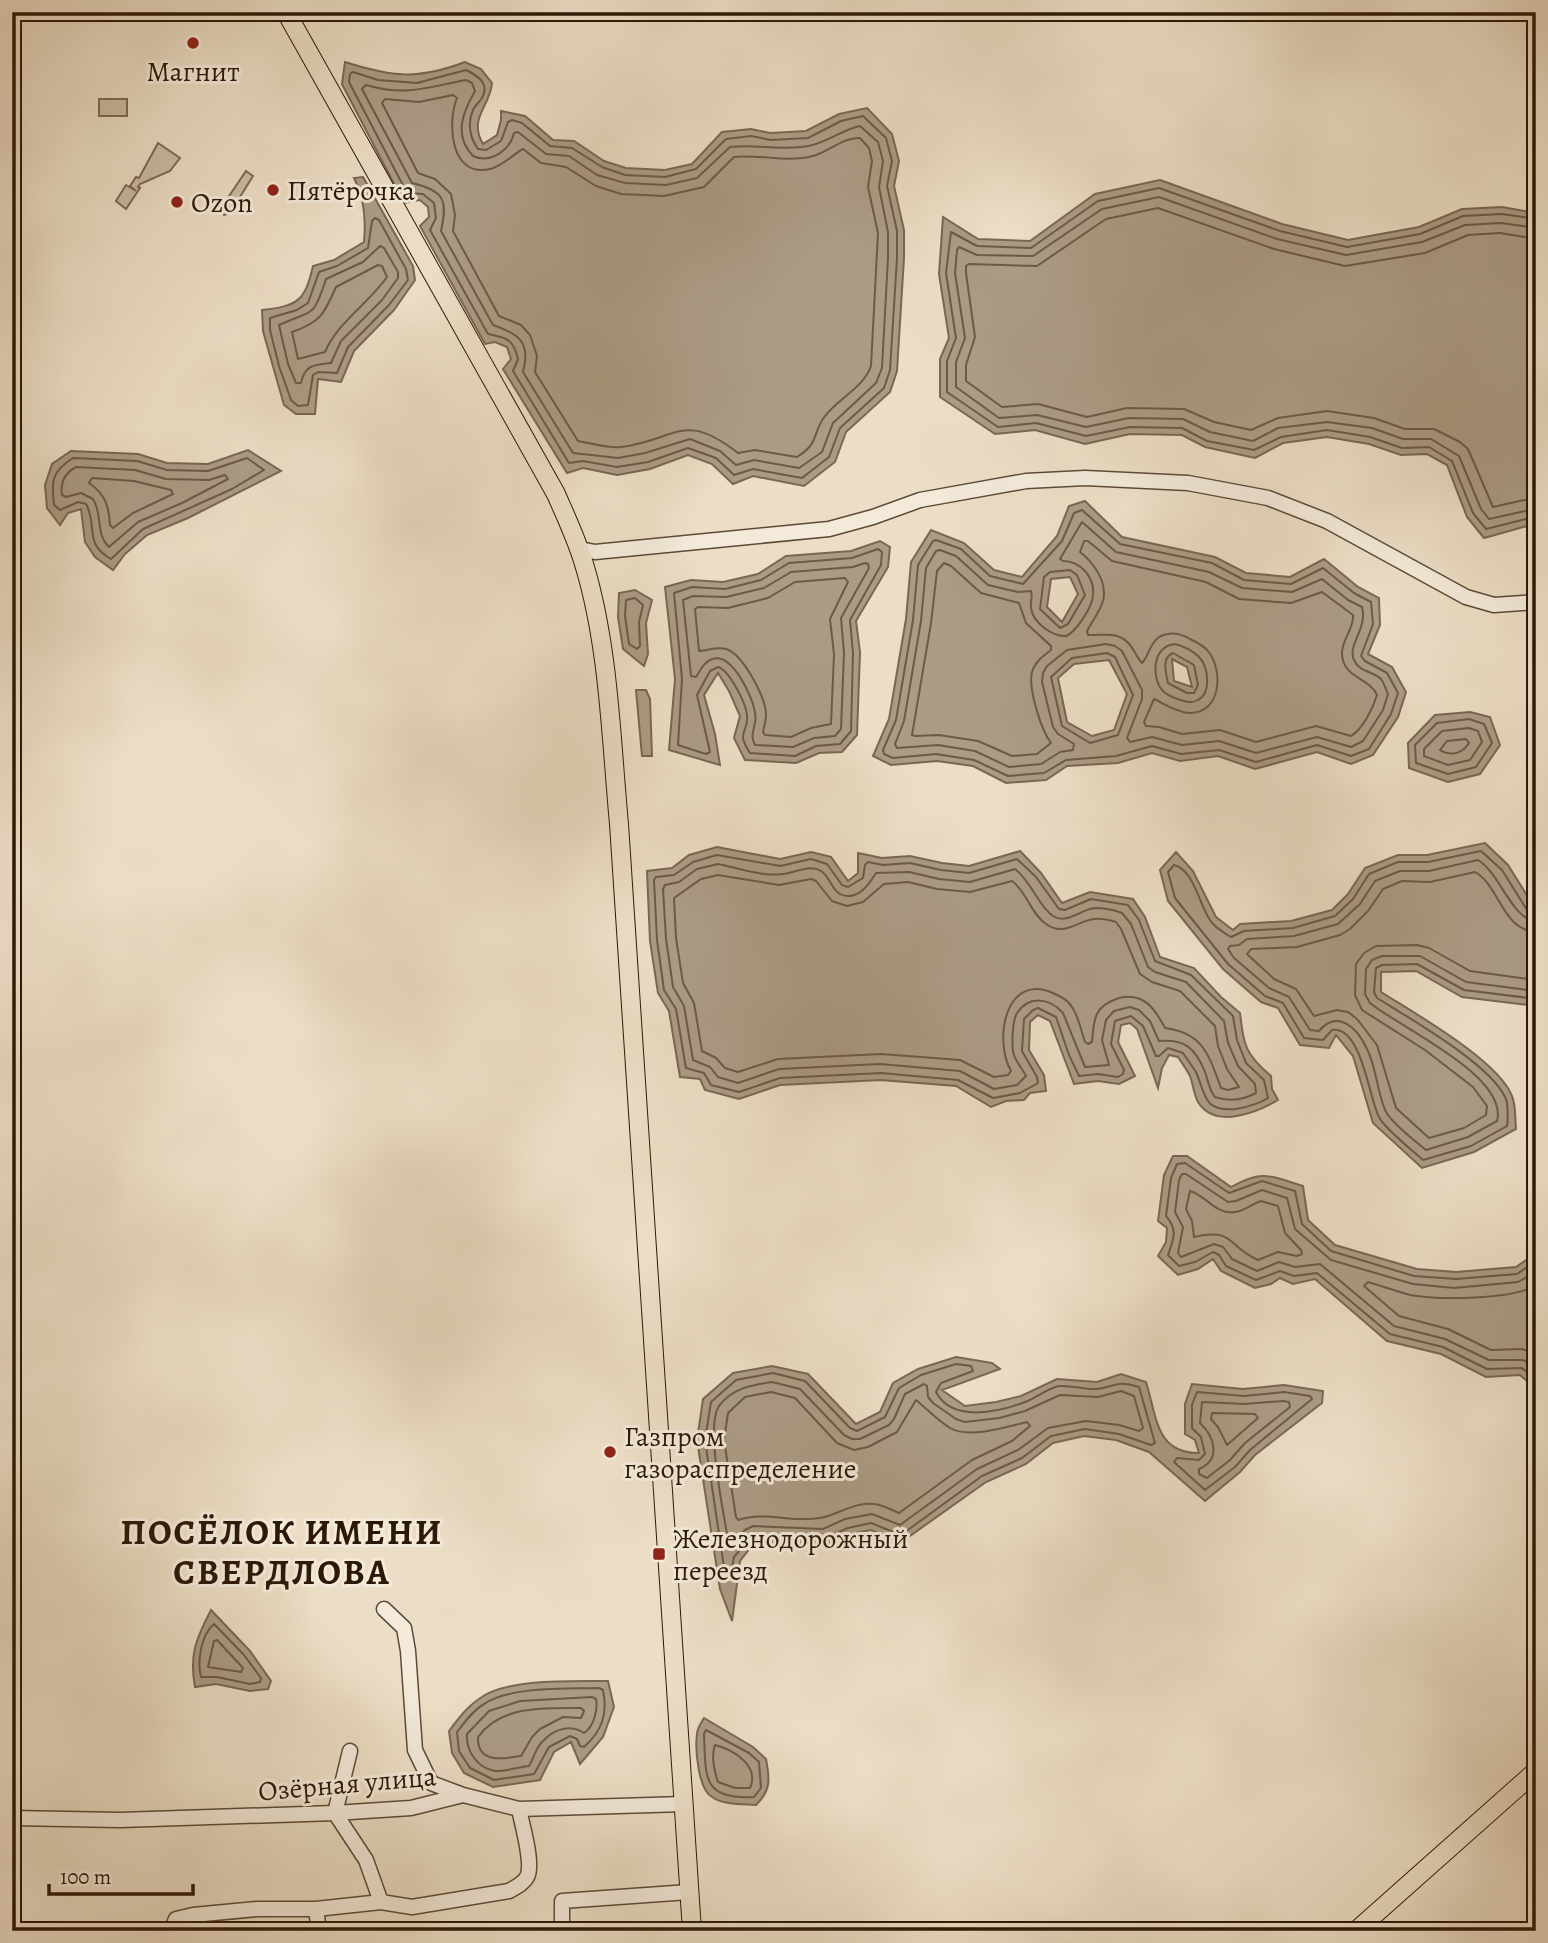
<svg xmlns="http://www.w3.org/2000/svg" width="1548" height="1943" font-family="Alegreya,serif">
  <style>
    .green { fill: #cbbca6; stroke: #7c6a56; stroke-width: 2 }
    .water { fill: #ab9b85; stroke: #786753; stroke-width: 2; fill-rule: evenodd }
    .lines { fill: none; stroke-linecap: round; stroke-linejoin: round }
    .shore { stroke: #6c5a46; stroke-width: 2 }
    .minor-casing { stroke: #5c4a37; stroke-width: 17 }
    .major-casing { stroke: #2c1807; stroke-width: 20 }
    .minor { stroke: #f3eada; stroke-width: 14 }
    .major { stroke: #ecdec6; stroke-width: 18 }
    .poi-dot { fill: #8f2418; stroke: #f3eada; stroke-width: 2.5 }
    .labels { text-anchor: middle; stroke-width: 6; stroke-linejoin: round; paint-order: stroke }
    .poi-label { font-size: 28px; fill: #2c1807; stroke: #f3eada; text-anchor: start }
    .street-label { font-size: 28px; fill: #2c1807; stroke: #f3eada }
    .district-label { font-size: 35px; font-weight: bold; letter-spacing: 2px; fill: #2c1807; stroke: #f3eada }
  </style>
  <rect width="100%" height="100%" fill="#ecdec6"/>
  <filter id="stains"><feTurbulence type="fractalNoise" baseFrequency=".00286" numOctaves="4"/><feColorMatrix values="0 0 0 0 .2 0 0 0 0 .09 0 0 0 0 .02 0 0 0 .5 -.17"/></filter>
  <radialGradient id="worn" r=".72"><stop offset=".6" stop-color="#630" stop-opacity="0"/><stop offset="1" stop-color="#630" stop-opacity=".3"/></radialGradient>
  <path class="green" d="M 99,99 L 127,99 L 127,116 L 99,116 Z
    M 158,143 L 180,158 L 170,171 L 140,184 L 138,187 L 140,188 L 126,209 L 116,201 L 126,185 L 136,191 L 130,186 L 136,177 L 139,178 Z
    M 246,171 L 253,176 L 230,213 L 224,215 L 221,208 Z"/>
  <path class="water" d="M 345,62 C 392,77 418,80 465,62 L 481,69 L 492,83 C 490,107 468,118 483,144 L 497,135 L 501,120 L 501,111 L 525,116 L 553,140 L 574,141 L 604,161 L 626,168 L 665,170 L 692,164 L 722,132 L 751,129 L 770,133 L 806,131 L 839,114 L 867,108 L 892,134 L 899,161 L 894,186 L 904,230 L 904,258 L 897,371 L 890,392 L 846,432 L 835,462 L 804,486 L 753,476 L 733,484 L 712,464 L 688,455 L 650,469 L 617,475 L 583,468 L 567,473 L 503,369 L 511,359 L 507,347 L 495,342 L 485,344 L 420,226 L 429,217 L 428,207 L 420,200 L 404,203 L 342,84 Z
    M 363,177 L 413,266 L 415,280 L 394,310 L 354,351 L 341,382 L 318,379 L 315,414 L 296,414 L 284,405 L 263,331 L 262,310 C 298,306 305,301 313,266 L 334,260 L 364,242 C 366,220 365,198 354,178 Z
    M 1160,180 L 1282,224 L 1348,240 L 1419,227 L 1462,209 L 1502,207 L 1536,213 L 1536,531 L 1527,526 L 1484,538 L 1467,517 L 1447,465 L 1427,454 L 1401,455 L 1369,444 L 1327,437 L 1283,443 L 1255,458 L 1205,447 L 1182,435 L 1130,434 L 1085,444 L 1035,430 L 995,434 L 940,397 L 940,359 L 949,338 L 939,274 L 943,217 L 978,239 L 1030,241 L 1095,194 Z
    M 248,450 L 281,471 L 188,518 L 147,535 L 125,554 L 113,570 L 95,557 L 85,542 L 81,509 L 68,513 L 60,525 L 47,508 L 45,485 L 52,464 L 71,451 L 138,454 L 167,463 L 208,464 Z
    M 1085,501 L 1122,537 L 1215,557 L 1246,573 L 1290,577 L 1324,559 L 1358,587 L 1379,598 L 1380,625 L 1368,654 L 1392,667 L 1406,692 L 1398,717 L 1373,755 L 1351,764 L 1317,752 L 1255,769 L 1218,756 L 1180,761 L 1152,753 L 1118,763 L 1067,766 L 1046,780 L 1006,783 L 973,766 L 937,761 L 891,765 L 873,756 L 889,719 L 906,619 L 911,562 L 931,530 L 964,543 L 994,570 L 1022,577 L 1057,536 L 1069,506 ZM 1070,577 L 1078,594 L 1062,622 L 1047,607 L 1051,579 ZM 1172,659 L 1187,667 L 1192,687 L 1174,681 ZM 1109,660 L 1127,694 L 1114,730 L 1092,736 L 1067,722 L 1058,678 L 1074,664 Z
    M 880,541 L 890,547 L 888,567 L 856,621 L 860,652 L 857,735 L 842,752 L 819,753 L 796,763 L 745,760 L 734,738 L 740,716 L 729,691 L 718,673 L 704,695 L 715,734 L 720,765 L 669,750 L 675,679 L 665,587 L 691,580 L 723,582 L 758,574 L 786,556 L 851,551 Z
    M 635,590 L 652,600 L 646,623 L 648,654 L 644,666 L 623,649 L 618,617 L 619,593 Z
    M 636,690 L 646,690 L 650,699 L 652,756 L 642,756 Z
    M 1470,712 L 1490,717 L 1500,745 L 1480,774 L 1448,782 L 1409,768 L 1408,743 L 1435,715 Z
    M 1485,843 L 1508,865 L 1536,910 L 1536,1011 L 1528,1005 L 1462,997 L 1416,971 L 1381,972 L 1381,992 C 1414,1013 1498,1060 1512,1096 C 1516,1105 1515,1119 1516,1129 L 1474,1152 L 1422,1168 L 1373,1123 L 1353,1056 L 1336,1035 L 1329,1048 L 1300,1045 L 1278,1008 L 1261,1002 L 1223,969 L 1168,901 L 1160,870 L 1176,852 L 1193,871 L 1216,917 L 1233,930 L 1240,924 L 1291,921 L 1332,910 L 1348,894 L 1365,868 L 1398,855 L 1427,855 Z
    M 717,847 L 780,859 L 811,852 L 831,857 L 848,881 L 858,873 L 858,853 L 882,858 L 910,856 L 942,863 L 969,866 L 1020,851 L 1041,873 L 1062,903 L 1090,892 L 1133,899 L 1145,917 L 1160,957 L 1194,968 L 1221,997 L 1240,1013 C 1244,1046 1245,1054 1271,1076 L 1272,1089 L 1278,1100 C 1258,1112 1215,1130 1198,1102 C 1194,1095 1193,1084 1190,1076 C 1187,1070 1182,1063 1178,1057 L 1169,1055 L 1162,1068 L 1158,1088 L 1137,1029 L 1130,1023 L 1121,1025 L 1118,1042 L 1135,1076 L 1119,1084 L 1098,1081 L 1074,1084 L 1050,1021 L 1038,1015 L 1030,1022 L 1029,1050 L 1044,1075 L 1046,1091 L 1030,1093 L 1024,1100 L 1006,1101 L 991,1107 L 956,1086 L 881,1080 L 780,1085 L 739,1099 L 705,1090 L 700,1079 L 680,1077 L 669,1011 L 658,993 L 650,941 L 647,871 L 672,868 L 689,855 Z
    M 1173,1156 L 1187,1156 L 1231,1187 C 1263,1169 1270,1176 1303,1186 L 1308,1220 L 1335,1245 L 1417,1269 L 1456,1272 L 1516,1267 L 1536,1253 L 1536,1389 L 1520,1375 L 1486,1377 L 1441,1354 L 1387,1341 L 1315,1279 L 1293,1284 L 1280,1278 L 1271,1284 L 1255,1288 L 1221,1271 L 1213,1259 L 1198,1269 L 1178,1275 L 1158,1256 L 1166,1242 L 1167,1228 L 1158,1221 L 1164,1175 Z
    M 956,1357 L 992,1363 L 1000,1369 L 942,1390 L 965,1406 L 996,1402 L 1021,1396 L 1057,1379 L 1097,1382 L 1121,1374 L 1146,1382 C 1157,1416 1155,1453 1199,1453 L 1195,1440 L 1185,1434 L 1185,1404 L 1192,1384 L 1243,1389 L 1284,1385 L 1323,1391 L 1322,1403 L 1255,1455 L 1240,1472 L 1205,1501 L 1149,1452 L 1116,1440 L 1084,1436 L 1053,1443 L 1026,1464 L 986,1482 L 900,1543 L 871,1530 L 849,1534 L 827,1545 L 755,1542 L 740,1561 L 732,1621 L 720,1589 L 697,1440 L 703,1399 L 733,1373 L 772,1366 L 808,1374 L 856,1424 L 880,1412 L 893,1383 L 918,1369 Z
    M 211,1610 L 250,1651 L 271,1681 L 268,1689 L 250,1691 L 216,1684 L 195,1687 C 189,1655 196,1639 211,1610 Z
    M 608,1681 L 614,1707 L 603,1737 L 580,1764 L 571,1742 L 554,1752 L 540,1780 L 493,1787 L 464,1773 L 452,1753 L 449,1731 C 458,1719 467,1707 479,1699 C 506,1678 574,1681 608,1681 Z
    M 704,1718 L 753,1747 L 766,1759 C 770,1780 771,1790 756,1805 C 742,1804 723,1805 712,1797 C 698,1789 695,1749 697,1734 C 697,1729 701,1723 704,1718 Z"/>
  <g class="lines">
    <path class="shore" d="M 466,70 C 476,75 489,82 483,96 C 481,101 475,105 473,110 C 467,123 470,138 478,149 L 486,150 L 501,141 L 508,122 L 512,120 L 522,123 L 550,146 L 572,148 L 602,167 L 625,175 L 665,177 L 696,169 L 726,139 L 751,136 L 771,140 L 808,138 L 841,121 L 863,116 L 886,138 L 892,161 L 887,186 L 897,231 L 897,258 L 890,370 L 884,388 L 840,428 L 829,457 L 802,478 L 753,469 L 734,475 L 716,458 L 688,448 L 648,462 L 617,467 L 583,461 L 569,463 L 513,371 L 518,359 C 513,338 506,338 488,334 L 430,230 L 436,218 L 434,203 L 423,194 L 407,193 L 349,82 L 350,74 L 353,72 L 378,80 L 417,83 Z
      M 466,80 L 472,83 L 475,91 C 463,112 453,135 473,156 C 491,164 510,150 514,133 L 518,132 L 546,154 L 569,156 L 597,175 L 625,183 L 666,185 L 697,178 L 730,147 C 756,144 782,151 808,146 C 825,144 841,130 860,126 L 878,142 L 883,161 L 879,187 L 888,232 L 888,258 L 882,368 L 876,383 L 833,423 L 822,452 L 799,468 L 754,460 L 736,465 L 720,451 L 690,439 L 645,453 L 618,458 L 573,453 L 523,372 C 531,342 519,334 493,325 L 441,231 C 448,199 444,191 412,183 L 362,89 L 366,85 C 407,97 427,87 466,80 Z
      M 453,95 L 457,98 C 447,123 450,178 490,169 C 503,166 512,155 523,149 L 541,163 L 566,167 L 596,186 L 621,194 L 664,196 L 704,187 L 734,157 C 760,154 787,163 813,156 C 829,152 843,137 860,138 L 869,148 L 872,161 L 868,187 L 878,233 L 871,366 C 864,387 839,398 825,416 C 812,433 820,443 797,457 L 755,450 L 738,453 C 683,410 677,440 621,447 C 608,449 591,443 578,441 L 535,372 L 537,356 L 530,335 L 521,325 L 499,316 L 453,231 L 455,215 L 451,194 L 435,179 L 418,173 L 382,103 L 385,99 L 419,102 Z
      M 375,218 L 379,220 L 406,269 L 408,280 L 389,305 L 348,347 L 337,373 L 318,372 L 313,375 L 308,405 L 298,406 L 291,400 L 279,366 L 270,330 L 270,318 L 297,310 L 308,303 L 319,272 L 337,266 L 368,248 L 372,221 Z
      M 1536,219 L 1502,214 L 1463,216 L 1420,234 L 1347,247 L 1280,231 L 1159,188 L 1098,201 L 1031,248 L 977,246 L 951,232 L 946,273 L 956,338 L 947,361 L 947,392 L 998,427 L 1036,423 L 1086,436 L 1130,427 L 1182,428 L 1207,441 L 1254,450 L 1281,437 L 1327,430 L 1370,437 L 1402,448 L 1429,447 L 1452,461 L 1473,513 L 1486,529 L 1526,519 L 1536,523
      M 1536,228 L 1501,223 L 1465,225 L 1422,242 L 1346,255 L 1277,239 L 1159,197 L 1102,209 L 1033,256 L 977,255 L 959,247 L 957,250 L 955,273 L 965,338 L 956,362 L 956,387 L 999,418 L 1037,415 L 1086,427 L 1129,418 L 1183,419 L 1210,432 L 1253,441 L 1278,428 L 1327,422 L 1372,428 L 1403,439 L 1431,439 L 1459,456 L 1481,509 L 1489,519 L 1525,511 L 1536,513
      M 1536,239 L 1500,233 L 1468,235 L 1425,253 L 1345,266 L 1274,249 L 1158,208 L 1106,219 L 1037,266 L 969,264 L 966,266 L 966,273 L 975,337 L 966,365 L 966,381 L 1002,407 L 1038,404 L 1087,417 L 1127,408 L 1184,409 L 1214,422 L 1251,430 L 1278,418 L 1327,411 L 1374,418 L 1405,429 L 1434,429 L 1460,442 L 1468,449 L 1493,507 L 1524,500 L 1536,501
      M 380,246 L 384,248 L 398,272 L 398,278 L 382,300 L 341,341 L 331,363 C 315,365 305,364 301,383 L 296,383 L 288,364 L 279,325 C 314,309 313,319 326,279 L 363,262 Z
      M 378,265 L 382,266 L 387,277 C 368,304 338,322 325,352 L 298,359 L 292,332 C 321,322 324,314 336,287 Z
      M 73,458 L 137,461 L 167,470 L 208,471 L 247,458 L 264,470 L 232,489 L 143,529 L 111,559 C 83,543 98,526 86,504 L 78,502 L 60,510 L 54,505 C 51,481 52,471 73,458 Z
      M 76,467 L 135,470 L 166,479 L 209,480 L 225,475 L 228,479 L 182,503 L 138,522 L 109,547 C 95,534 103,514 93,499 L 81,493 L 66,497 L 62,495 C 60,482 65,473 76,467 Z
      M 92,478 L 134,481 L 171,490 L 173,494 L 133,513 L 113,528 L 110,525 C 109,506 105,494 89,483 Z
      M 1082,510 L 1120,544 L 1212,563 L 1244,580 L 1291,584 L 1323,568 L 1354,593 L 1371,602 L 1373,624 L 1361,656 L 1365,661 L 1387,673 L 1398,693 L 1391,714 L 1369,749 L 1351,756 L 1317,745 L 1256,762 L 1219,750 L 1181,754 L 1152,746 L 1116,756 L 1066,760 L 1044,773 L 1008,776 L 974,760 L 936,754 L 893,758 L 884,754 L 883,750 L 896,720 L 913,620 L 918,565 L 933,541 L 936,540 L 961,549 L 990,576 L 1023,584 L 1062,541 L 1074,513 Z
      M 1082,522 L 1116,552 L 1209,572 L 1242,588 L 1292,592 L 1322,579 L 1348,600 L 1362,607 C 1368,628 1347,645 1354,660 C 1359,672 1373,671 1381,679 C 1384,683 1386,690 1388,694 L 1383,710 L 1363,741 L 1351,747 L 1317,737 L 1256,753 L 1219,741 L 1182,745 L 1152,737 L 1130,742 L 1127,738 L 1142,699 L 1142,690 L 1122,651 L 1115,646 L 1106,644 L 1067,650 L 1047,666 L 1043,673 L 1042,682 L 1053,727 L 1058,734 L 1074,744 L 1073,750 L 1060,752 L 1041,764 L 1009,767 L 975,751 L 938,745 L 897,748 L 895,744 L 904,721 L 921,621 L 926,568 L 936,551 L 940,550 L 956,556 L 988,585 L 1018,592 L 1031,591 C 1033,597 1030,602 1031,608 C 1033,623 1053,637 1066,636 C 1076,632 1093,606 1093,595 C 1095,577 1080,561 1063,561 L 1060,559 Z
      M 1084,541 L 1088,541 L 1112,561 L 1206,582 L 1239,599 L 1291,603 L 1322,592 L 1353,615 C 1354,629 1342,639 1342,653 C 1342,678 1369,677 1377,695 C 1373,708 1363,729 1351,736 L 1316,726 L 1256,742 L 1220,730 L 1182,734 L 1159,727 L 1146,726 L 1144,722 L 1154,699 C 1165,704 1176,712 1189,713 C 1221,714 1224,671 1208,651 C 1203,645 1196,642 1190,639 C 1180,633 1170,631 1159,637 C 1149,644 1149,656 1142,663 C 1137,658 1135,651 1130,645 C 1118,630 1103,636 1088,635 L 1087,631 C 1092,622 1100,611 1103,601 C 1108,582 1093,562 1080,552 Z
      M 878,549 L 882,552 L 881,565 L 850,620 L 853,653 L 851,731 L 840,744 L 816,746 L 795,756 L 750,753 C 735,730 749,734 747,715 C 746,703 729,670 718,667 L 710,671 L 697,695 L 710,752 L 706,754 L 678,745 L 682,679 L 674,593 L 692,587 L 725,589 L 761,580 L 789,563 L 852,558 Z
      M 865,563 L 868,564 L 869,568 L 841,618 L 844,653 L 841,729 L 835,736 L 814,738 L 793,747 L 755,745 C 748,733 758,726 755,713 C 753,697 731,649 710,660 C 703,663 700,671 696,677 L 691,676 L 683,600 L 693,596 L 726,597 L 764,588 L 791,572 L 853,567 Z
      M 944,563 L 951,566 L 981,593 L 1019,603 L 1026,623 L 1051,646 L 1051,650 C 1043,656 1035,662 1032,672 C 1028,688 1041,730 1051,743 L 1037,754 L 1012,756 L 978,741 L 939,735 L 915,736 L 912,735 L 931,623 L 937,571 Z
      M 1070,570 L 1077,575 L 1085,595 L 1068,624 L 1060,628 L 1040,609 L 1044,577 L 1050,572 Z
      M 845,578 L 848,582 L 830,619 L 834,654 L 831,724 L 811,728 L 791,737 L 765,735 L 763,732 C 764,726 766,721 766,715 C 766,698 743,654 726,649 C 716,646 708,651 699,651 L 695,609 L 698,607 L 728,608 L 768,598 L 795,582 Z
      M 635,598 L 643,605 L 639,622 L 640,646 L 637,649 L 629,644 L 625,616 L 626,600 Z
      M 1175,644 C 1183,646 1193,651 1199,657 C 1208,666 1212,693 1198,700 C 1191,704 1184,701 1177,699 C 1172,697 1167,695 1163,691 C 1151,678 1152,646 1175,644 Z
      M 1107,653 L 1115,657 L 1133,695 L 1118,735 L 1090,743 L 1062,726 L 1051,677 L 1072,658 Z
      M 1173,653 L 1194,665 L 1198,685 L 1194,693 L 1187,693 L 1168,683 C 1166,673 1161,658 1173,653 Z
      M 1469,719 L 1484,724 L 1492,743 L 1476,767 L 1448,774 L 1416,763 L 1415,745 L 1437,723 Z
      M 1469,728 L 1478,731 L 1482,742 L 1470,760 L 1448,765 L 1424,756 L 1424,749 L 1442,731 Z
      M 1466,739 L 1469,743 C 1463,753 1451,757 1440,750 L 1447,741 Z
      M 717,855 L 780,866 L 811,859 L 827,864 L 842,885 L 848,887 L 863,878 L 865,865 L 868,862 L 883,865 L 910,863 L 941,870 L 969,873 L 1017,859 L 1036,877 L 1059,909 L 1065,910 L 1091,899 L 1128,905 L 1139,920 L 1155,961 L 1191,975 L 1233,1016 L 1237,1040 L 1246,1063 L 1264,1080 L 1268,1098 C 1259,1104 1247,1107 1236,1109 C 1203,1112 1206,1095 1196,1072 C 1192,1066 1187,1059 1183,1053 L 1168,1048 L 1159,1056 L 1156,1056 L 1143,1026 L 1131,1016 L 1115,1021 L 1111,1044 L 1124,1070 L 1123,1074 L 1118,1077 L 1098,1074 L 1079,1076 L 1069,1055 L 1056,1017 L 1038,1008 L 1033,1010 L 1024,1019 L 1022,1051 L 1037,1077 L 1038,1083 L 1020,1093 L 993,1098 L 958,1080 L 881,1073 L 780,1078 L 739,1092 L 711,1085 L 704,1073 L 686,1068 L 676,1009 L 664,990 L 657,940 L 654,880 L 656,877 L 674,875 L 693,862 Z
      M 718,864 C 738,868 763,877 783,874 C 794,873 810,864 821,871 C 832,878 832,896 848,896 C 862,896 870,882 876,873 L 909,872 L 939,879 L 970,882 L 1015,869 C 1031,881 1039,907 1053,916 C 1067,925 1081,909 1095,908 C 1104,908 1114,910 1122,913 L 1131,924 L 1148,967 L 1155,972 L 1186,982 L 1224,1021 L 1228,1043 L 1238,1066 L 1255,1084 L 1256,1093 C 1243,1100 1230,1102 1215,1097 C 1209,1090 1208,1080 1205,1072 C 1195,1047 1184,1039 1159,1041 L 1150,1021 L 1139,1010 L 1130,1007 L 1114,1011 L 1106,1020 L 1102,1040 L 1109,1065 L 1085,1067 L 1063,1013 C 1050,998 1029,995 1017,1013 C 1012,1022 1012,1042 1013,1051 C 1014,1060 1022,1068 1026,1076 L 1017,1085 L 994,1089 L 960,1071 L 880,1064 L 779,1069 L 738,1083 L 718,1077 L 710,1067 L 693,1060 L 684,1006 L 673,987 L 666,939 L 663,889 L 665,885 L 679,882 L 697,869 Z
      M 718,875 L 779,885 L 811,879 L 816,881 L 832,901 L 847,906 L 863,902 L 884,884 L 908,882 L 937,889 L 970,892 L 1012,881 C 1027,892 1031,914 1046,924 C 1064,937 1077,921 1094,919 C 1101,918 1109,920 1116,922 L 1121,929 L 1140,974 L 1152,982 L 1180,991 L 1215,1026 L 1218,1046 L 1227,1069 L 1239,1087 L 1228,1090 L 1221,1088 C 1209,1056 1204,1033 1165,1028 C 1155,1009 1144,992 1119,998 C 1110,1001 1101,1005 1097,1014 C 1093,1022 1093,1033 1092,1042 L 1088,1044 L 1085,1042 C 1081,1031 1079,1017 1072,1007 C 1068,1000 1062,997 1055,994 C 1006,970 993,1039 1011,1071 L 1008,1075 L 994,1077 L 960,1060 L 881,1054 L 778,1059 L 738,1072 L 725,1068 L 716,1058 L 702,1051 L 694,1003 L 683,983 L 676,938 L 674,898 L 701,879 Z
      M 1536,912 L 1527,910 L 1502,870 L 1481,851 L 1428,862 L 1398,862 L 1369,874 L 1353,899 L 1335,916 L 1293,928 L 1244,931 L 1231,937 C 1224,933 1214,927 1210,920 C 1199,904 1194,870 1174,865 L 1168,872 L 1175,898 L 1228,964 L 1265,996 L 1283,1003 L 1304,1038 L 1323,1040 L 1332,1030 C 1362,1026 1369,1099 1379,1117 C 1384,1128 1413,1151 1423,1160 L 1471,1146 L 1507,1126 C 1508,1119 1508,1106 1506,1099 C 1492,1065 1409,1018 1377,998 L 1374,992 L 1376,968 L 1382,965 L 1417,964 L 1464,990 L 1529,998 L 1536,1002
      M 1536,921 C 1512,920 1500,873 1478,860 L 1429,871 L 1400,871 L 1375,881 L 1360,904 L 1338,924 L 1294,936 L 1247,939 L 1239,945 L 1230,946 L 1228,949 L 1234,958 L 1269,988 L 1289,997 L 1310,1030 L 1319,1031 C 1338,1008 1358,1029 1367,1049 C 1377,1069 1377,1093 1386,1112 C 1392,1123 1416,1142 1426,1150 L 1468,1137 L 1497,1121 C 1509,1076 1399,1027 1370,1003 L 1365,994 L 1366,969 L 1372,960 L 1382,956 L 1420,956 L 1466,982 L 1536,991
      M 1536,932 C 1502,930 1500,886 1475,872 L 1430,882 L 1402,881 L 1383,889 L 1368,911 L 1350,929 L 1340,935 L 1297,947 L 1251,949 L 1247,954 L 1274,979 L 1296,989 L 1314,1016 L 1337,1010 L 1348,1012 L 1357,1019 L 1377,1045 L 1396,1108 L 1429,1138 L 1464,1128 L 1486,1115 L 1487,1106 L 1473,1087 L 1425,1050 L 1362,1010 L 1355,995 L 1356,964 L 1364,953 L 1376,946 L 1417,945 L 1429,948 L 1470,971 L 1536,980
      M 1190,1191 C 1206,1195 1215,1215 1235,1212 C 1244,1211 1252,1204 1261,1201 L 1278,1206 L 1285,1233 L 1301,1250 L 1302,1254 L 1297,1256 L 1278,1252 L 1258,1260 C 1225,1245 1236,1228 1194,1237 L 1192,1221 L 1186,1209 Z
      M 1536,1261 L 1517,1274 L 1456,1279 L 1414,1276 L 1331,1251 L 1302,1224 L 1295,1191 L 1262,1181 L 1229,1193 L 1185,1163 L 1177,1164 L 1171,1178 L 1166,1216 C 1178,1230 1174,1238 1168,1255 L 1179,1266 L 1195,1262 L 1213,1252 L 1219,1255 L 1226,1266 L 1256,1280 L 1280,1271 L 1294,1276 L 1317,1273 L 1390,1334 L 1443,1347 L 1487,1369 L 1522,1368 L 1536,1380
      M 1536,1272 L 1518,1282 L 1454,1288 L 1413,1284 L 1331,1260 L 1295,1229 L 1287,1198 L 1262,1190 L 1236,1201 L 1228,1202 L 1186,1174 L 1182,1174 L 1179,1180 L 1175,1212 L 1183,1227 L 1178,1253 L 1181,1257 L 1214,1244 L 1223,1247 L 1232,1259 L 1257,1271 L 1279,1262 L 1295,1267 L 1320,1264 L 1394,1326 L 1445,1339 L 1489,1360 L 1523,1360 L 1536,1368
      M 1536,1285 C 1514,1300 1437,1300 1410,1295 C 1396,1291 1382,1286 1368,1282 L 1364,1286 L 1399,1316 L 1448,1329 L 1491,1350 L 1522,1349 L 1536,1354
      M 956,1364 L 971,1366 L 973,1371 L 941,1383 L 936,1392 C 952,1423 999,1412 1025,1402 C 1036,1398 1048,1388 1059,1386 C 1072,1385 1085,1390 1097,1389 C 1119,1386 1114,1380 1139,1387 L 1155,1443 L 1151,1445 L 1119,1434 L 1085,1429 L 1051,1436 L 1022,1458 L 982,1476 L 901,1535 L 871,1523 L 848,1528 L 825,1538 L 753,1535 L 734,1557 L 731,1574 L 725,1574 L 705,1440 L 711,1402 L 736,1380 L 773,1373 L 805,1381 L 850,1428 L 857,1431 L 885,1417 L 899,1388 L 921,1375 Z
      M 772,1382 L 800,1389 L 844,1435 L 852,1439 L 860,1439 L 889,1425 L 894,1419 L 905,1394 L 924,1384 L 927,1386 L 928,1397 L 933,1403 L 956,1419 L 965,1422 L 999,1418 L 1025,1411 L 1060,1395 L 1098,1397 L 1121,1391 L 1134,1396 L 1143,1428 L 1139,1431 L 1119,1425 L 1086,1421 L 1048,1428 L 1018,1450 L 977,1469 L 900,1525 L 872,1514 L 845,1519 L 823,1529 L 753,1526 L 745,1530 L 731,1543 L 728,1540 C 724,1514 705,1426 719,1406 C 732,1388 752,1385 772,1382 Z
      M 771,1392 L 795,1398 L 837,1443 L 854,1450 L 868,1447 L 897,1432 L 916,1400 C 927,1409 937,1420 950,1428 C 969,1439 1007,1427 1027,1422 L 1030,1426 L 1012,1441 L 972,1460 L 899,1513 C 891,1510 882,1504 873,1504 C 853,1502 838,1515 820,1518 C 793,1523 765,1511 738,1520 L 736,1517 L 724,1440 L 728,1413 L 745,1397 Z
      M 1197,1392 L 1244,1396 L 1284,1392 L 1310,1396 L 1312,1399 L 1250,1450 L 1235,1467 L 1205,1490 L 1174,1462 L 1177,1458 L 1199,1460 L 1205,1454 L 1201,1437 L 1192,1428 L 1192,1405 Z
      M 1283,1401 L 1289,1402 L 1290,1407 L 1245,1443 L 1230,1460 L 1207,1478 L 1199,1474 L 1199,1469 C 1221,1460 1215,1437 1200,1423 L 1202,1402 L 1244,1404 Z
      M 1212,1413 L 1255,1414 L 1258,1418 L 1227,1445 L 1218,1427 L 1211,1419 Z
      M 214,1624 L 244,1655 L 261,1678 L 260,1682 L 250,1684 L 217,1677 L 201,1677 C 197,1661 201,1635 214,1624 Z
      M 217,1640 L 243,1668 L 241,1672 L 208,1667 L 214,1641 Z
      M 599,1688 L 603,1690 C 608,1714 602,1731 584,1747 L 580,1746 L 577,1739 L 570,1736 L 549,1747 L 534,1774 L 494,1780 L 470,1768 L 459,1751 L 457,1732 C 465,1722 473,1710 484,1704 C 511,1686 567,1689 599,1688 Z
      M 592,1697 L 596,1699 C 598,1709 594,1727 584,1733 C 570,1724 554,1729 543,1741 C 536,1747 534,1758 529,1766 C 519,1767 504,1772 495,1771 C 477,1768 466,1751 467,1734 L 489,1711 L 520,1701 Z
      M 581,1708 L 584,1711 L 581,1718 L 563,1717 L 540,1729 L 532,1737 L 521,1756 C 504,1759 477,1764 478,1737 C 501,1705 545,1708 581,1708 Z
      M 706,1730 L 749,1753 L 759,1762 L 761,1788 L 754,1797 C 701,1800 706,1776 704,1734 Z
      M 715,1745 C 734,1750 760,1766 750,1788 L 735,1788 L 718,1782 C 714,1771 711,1755 715,1745 Z"/>
    <defs>
      <path id="minor" d="M 580,549 L 595,552 L 829,529 L 873,517 L 920,500 L 1026,481 L 1085,478 L 1188,483 L 1268,498 L 1327,521 L 1466,597 L 1494,605 L 1536,602
        M 384,1609 L 404,1628 L 408,1651 L 415,1750 L 431,1783 L 463,1795
        M 350,1751 L 335,1813 L 366,1860 L 381,1902
        M 12,1818 L 120,1820 L 335,1813 L 411,1808 L 463,1795 L 519,1809 L 684,1804
        M 316,1909 L 319,1931
        M 171,1931 L 176,1919 L 193,1915 L 257,1909 L 316,1909 L 381,1902 L 412,1907 L 509,1891 C 516,1887 523,1884 527,1877 C 534,1864 522,1825 519,1809
        M 562,1931 L 562,1901 L 689,1892"/>
      <path id="major" d="M 286,12 L 556,494 C 566,517 577,540 584,564 C 609,646 611,739 619,824 L 692,1931
        M 1356,1931 L 1536,1771"/>
    </defs>
    <use href="#minor" class="minor-casing"/>
    <use href="#major" class="major-casing"/>
    <use href="#minor" class="minor"/>
    <use href="#major" class="major"/>
  </g>
  <g class="poi-dot">
    <circle cx="193" cy="43" r="7"/>
    <circle cx="273" cy="190" r="7"/>
    <circle cx="177" cy="202" r="7"/>
    <circle cx="610" cy="1452" r="7"/>
    <rect x="652" y="1547" width="14" height="14" rx="3.5"/>
  </g>
  <g class="labels">
    <g class="poi-label">
      <text x="193" y="81" text-anchor="middle">Магнит</text>
      <text x="287" y="200">Пятёрочка</text>
      <text x="191" y="212">Ozon</text>
      <text x="624" y="1446">Газпром<tspan x="624" dy="32">газораспределение</tspan></text>
      <text x="673" y="1548">Железнодорожный<tspan x="673" dy="32">переезд</tspan></text>
    </g>
    <g class="street-label">
      <text transform="translate(347 1783) rotate(-5)" y="10">Озёрная улица</text>
    </g>
    <g class="district-label">
      <text x="282" y="1544">ПОСЁЛОК ИМЕНИ<tspan x="282" dy="40">СВЕРДЛОВА</tspan></text>
    </g>
  </g>
  <rect width="1548" height="1943" fill="none" stroke="#ecdec6" stroke-width="42"/>
  <rect x="14" y="14" width="1520" height="1915" fill="none" stroke="#2c1807" stroke-width="3.5"/>
  <rect x="21" y="21" width="1506" height="1901" fill="none" stroke="#2c1807" stroke-width="2"/>
  <path d="M49 1884v10h144v-10" fill="none" stroke="#2c1807" stroke-width="3.5"/>
  <text x="60" y="1884" font-size="21" fill="#2c1807" stroke="#f3eada" stroke-width="5" paint-order="stroke">100 m</text>
  <rect width="100%" height="100%" filter="url(#stains)"/>
  <rect width="100%" height="100%" fill="url(#worn)"/>
</svg>
